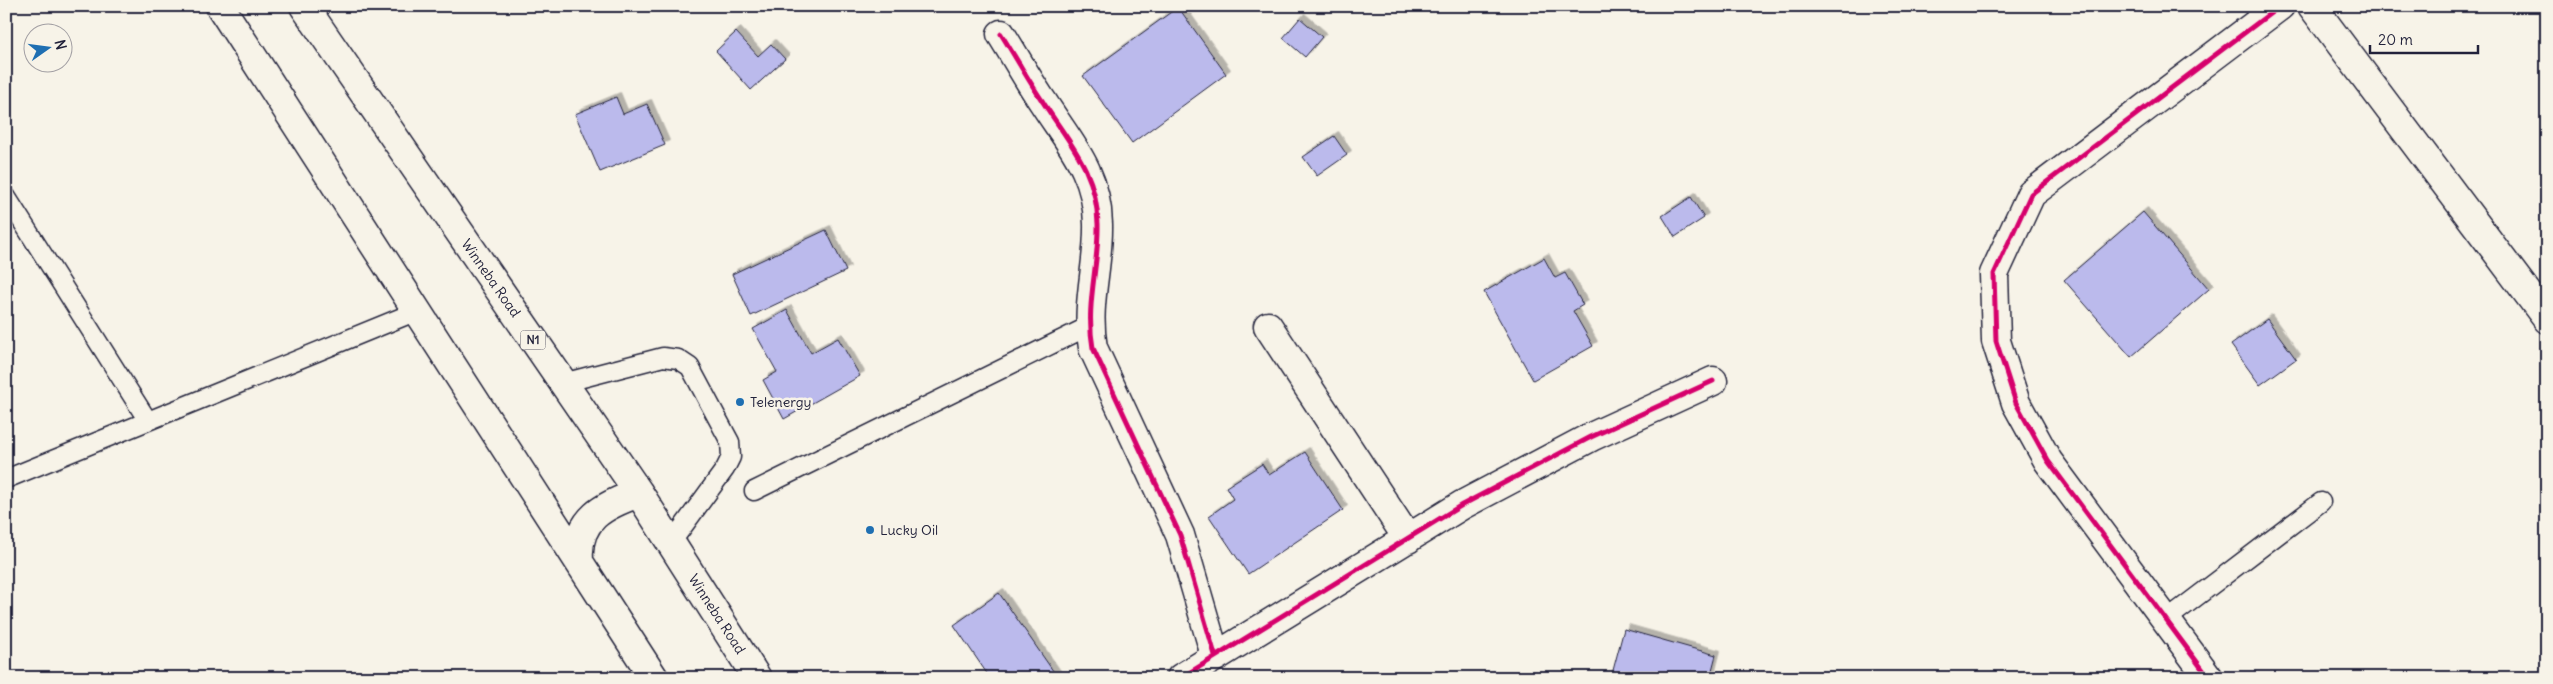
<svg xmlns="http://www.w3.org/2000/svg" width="2553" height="684" font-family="Delius,sans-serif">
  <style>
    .building { fill: #bbbaec; stroke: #22223b; filter: url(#shadow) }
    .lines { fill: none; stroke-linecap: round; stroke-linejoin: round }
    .service-casing { stroke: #22223b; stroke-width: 21 }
    .minor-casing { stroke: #22223b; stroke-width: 31 }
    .trunk-casing { stroke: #22223b; stroke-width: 31 }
    .service { stroke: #f7f3e8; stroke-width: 18 }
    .minor { stroke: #f7f3e8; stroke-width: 28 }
    .trunk { stroke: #f7f3e8; stroke-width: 28 }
    .cycleway-casing { stroke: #f7f3e8; stroke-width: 8 }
    .cycleway { stroke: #d6006c; stroke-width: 5 }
    .poi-dot { fill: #1f6fb2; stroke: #f7f3e8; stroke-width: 2 }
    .labels { text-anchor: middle; stroke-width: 5; stroke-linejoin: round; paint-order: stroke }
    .shield { fill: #f7f3e8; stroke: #62616f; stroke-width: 1 }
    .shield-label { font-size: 12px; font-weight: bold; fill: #22223b }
    .street-label { font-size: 14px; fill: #22223b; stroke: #f7f3e8 }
    .poi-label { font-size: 14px; fill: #22223b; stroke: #f7f3e8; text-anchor: start }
  </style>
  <defs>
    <filter id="shadow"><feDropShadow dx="4.5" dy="-4.5" stdDeviation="0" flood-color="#0004"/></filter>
  </defs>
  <rect width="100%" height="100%" fill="#f7f3e8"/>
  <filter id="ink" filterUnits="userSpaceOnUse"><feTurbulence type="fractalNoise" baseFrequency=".02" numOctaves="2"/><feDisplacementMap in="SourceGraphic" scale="10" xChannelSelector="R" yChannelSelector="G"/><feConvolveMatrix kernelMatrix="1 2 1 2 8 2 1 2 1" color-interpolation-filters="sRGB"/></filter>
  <g filter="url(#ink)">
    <path class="building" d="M 1178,7 L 1226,74 L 1132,143 L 1083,76 Z
      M 1300,18 L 1322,37 L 1305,57 L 1283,38 Z
      M 736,32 L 758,56 L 771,44 L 785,59 L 751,90 L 716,51 Z
      M 616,97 L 623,114 L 647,104 L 665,145 L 600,172 L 575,114 Z
      M 1334,136 L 1347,155 L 1317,176 L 1303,157 Z
      M 1691,197 L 1704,218 L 1675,237 L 1662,216 Z
      M 2143,212 L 2209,289 L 2131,357 L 2064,280 Z
      M 826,230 L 846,271 L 751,316 L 732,274 Z
      M 1544,258 L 1555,278 L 1565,273 L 1583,305 L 1573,311 L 1593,346 L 1533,380 L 1484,292 Z
      M 787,310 L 811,353 L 838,338 L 860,376 L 784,419 L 763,380 L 777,372 L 753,329 Z
      M 2267,319 L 2296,359 L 2260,385 L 2231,345 Z
      M 1305,452 L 1343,510 L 1248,574 L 1209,516 L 1233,499 L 1226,487 L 1262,464 L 1269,475 Z
      M 999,593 L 1058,678 L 990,678 L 954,625 Z
      M 1624,629 L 1716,655 L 1710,678 L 1611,678 Z"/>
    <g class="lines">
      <defs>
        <path id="service" d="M 6,196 L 148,421
          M 563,383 L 663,357 L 678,359 L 690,367 L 730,442 L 731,457 L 725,469 L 671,543
          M 6,479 L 417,311
          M 754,491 L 1089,326
          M 2166,620 L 2321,502"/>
        <path id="minor" d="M 2312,6 L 2547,319
          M 1001,34 C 1015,56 1028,80 1043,102 C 1069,143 1097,171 1098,224 C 1099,267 1085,304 1093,348 L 1180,535 L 1215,655
          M 1268,326 L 1408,539
          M 1181,678 L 1462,505 L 1591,437 L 1713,381
          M 2209,678 L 2048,461 L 2016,403 L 1996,341 L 1994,274 L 2031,194 L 2280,6"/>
        <path id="trunk" d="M 220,6 L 654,678
          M 304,6 L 639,493 L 757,678
          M 579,560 C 576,519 604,505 639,493"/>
      </defs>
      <use href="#service" class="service-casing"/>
      <use href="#minor" class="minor-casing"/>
      <use href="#trunk" class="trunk-casing"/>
      <use href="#service" class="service"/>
      <use href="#minor" class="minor"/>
      <use href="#trunk" class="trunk"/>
      <defs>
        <path id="cycleway" d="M 1001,34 C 1015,56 1028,80 1043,102 C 1069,143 1097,171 1098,224 C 1099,267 1085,304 1093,348 L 1180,535 L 1215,655
          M 1181,678 L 1462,505 L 1591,437 L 1713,381
          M 2209,678 L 2048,461 L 2016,403 L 1996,341 L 1994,274 L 2031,194 L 2280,6"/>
      </defs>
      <use href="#cycleway" class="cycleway-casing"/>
      <use href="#cycleway" class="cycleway"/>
    </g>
  </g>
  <g class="poi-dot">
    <circle cx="740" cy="402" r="5"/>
    <circle cx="870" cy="530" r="5"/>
  </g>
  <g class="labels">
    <rect class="shield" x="520.5" y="330.5" width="25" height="19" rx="4"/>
    <g class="shield-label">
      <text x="533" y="344">N1</text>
    </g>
    <g class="street-label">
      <text transform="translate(491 278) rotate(55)" y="5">Winneba Road</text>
      <text transform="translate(717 614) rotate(57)" y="5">Winneba Road</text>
    </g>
    <g class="poi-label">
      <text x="750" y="407">Telenergy</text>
      <text x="880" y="535">Lucky Oil</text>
    </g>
  </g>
  <rect width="2553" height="684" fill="none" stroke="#f7f3e8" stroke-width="25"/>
  <rect x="12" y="12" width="2528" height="659" fill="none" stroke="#22223b" stroke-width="2" filter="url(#ink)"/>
  <g transform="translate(48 48) rotate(76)"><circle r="24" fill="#f7f3e8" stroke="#a29fa3"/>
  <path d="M0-4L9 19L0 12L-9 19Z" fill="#1f6fb2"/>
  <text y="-8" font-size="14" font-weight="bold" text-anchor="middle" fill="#22223b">N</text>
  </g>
  <path d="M2370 45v8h108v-8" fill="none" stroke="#22223b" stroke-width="2.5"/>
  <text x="2378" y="45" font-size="15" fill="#22223b" stroke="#f7f3e8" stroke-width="4" paint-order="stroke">20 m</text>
</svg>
